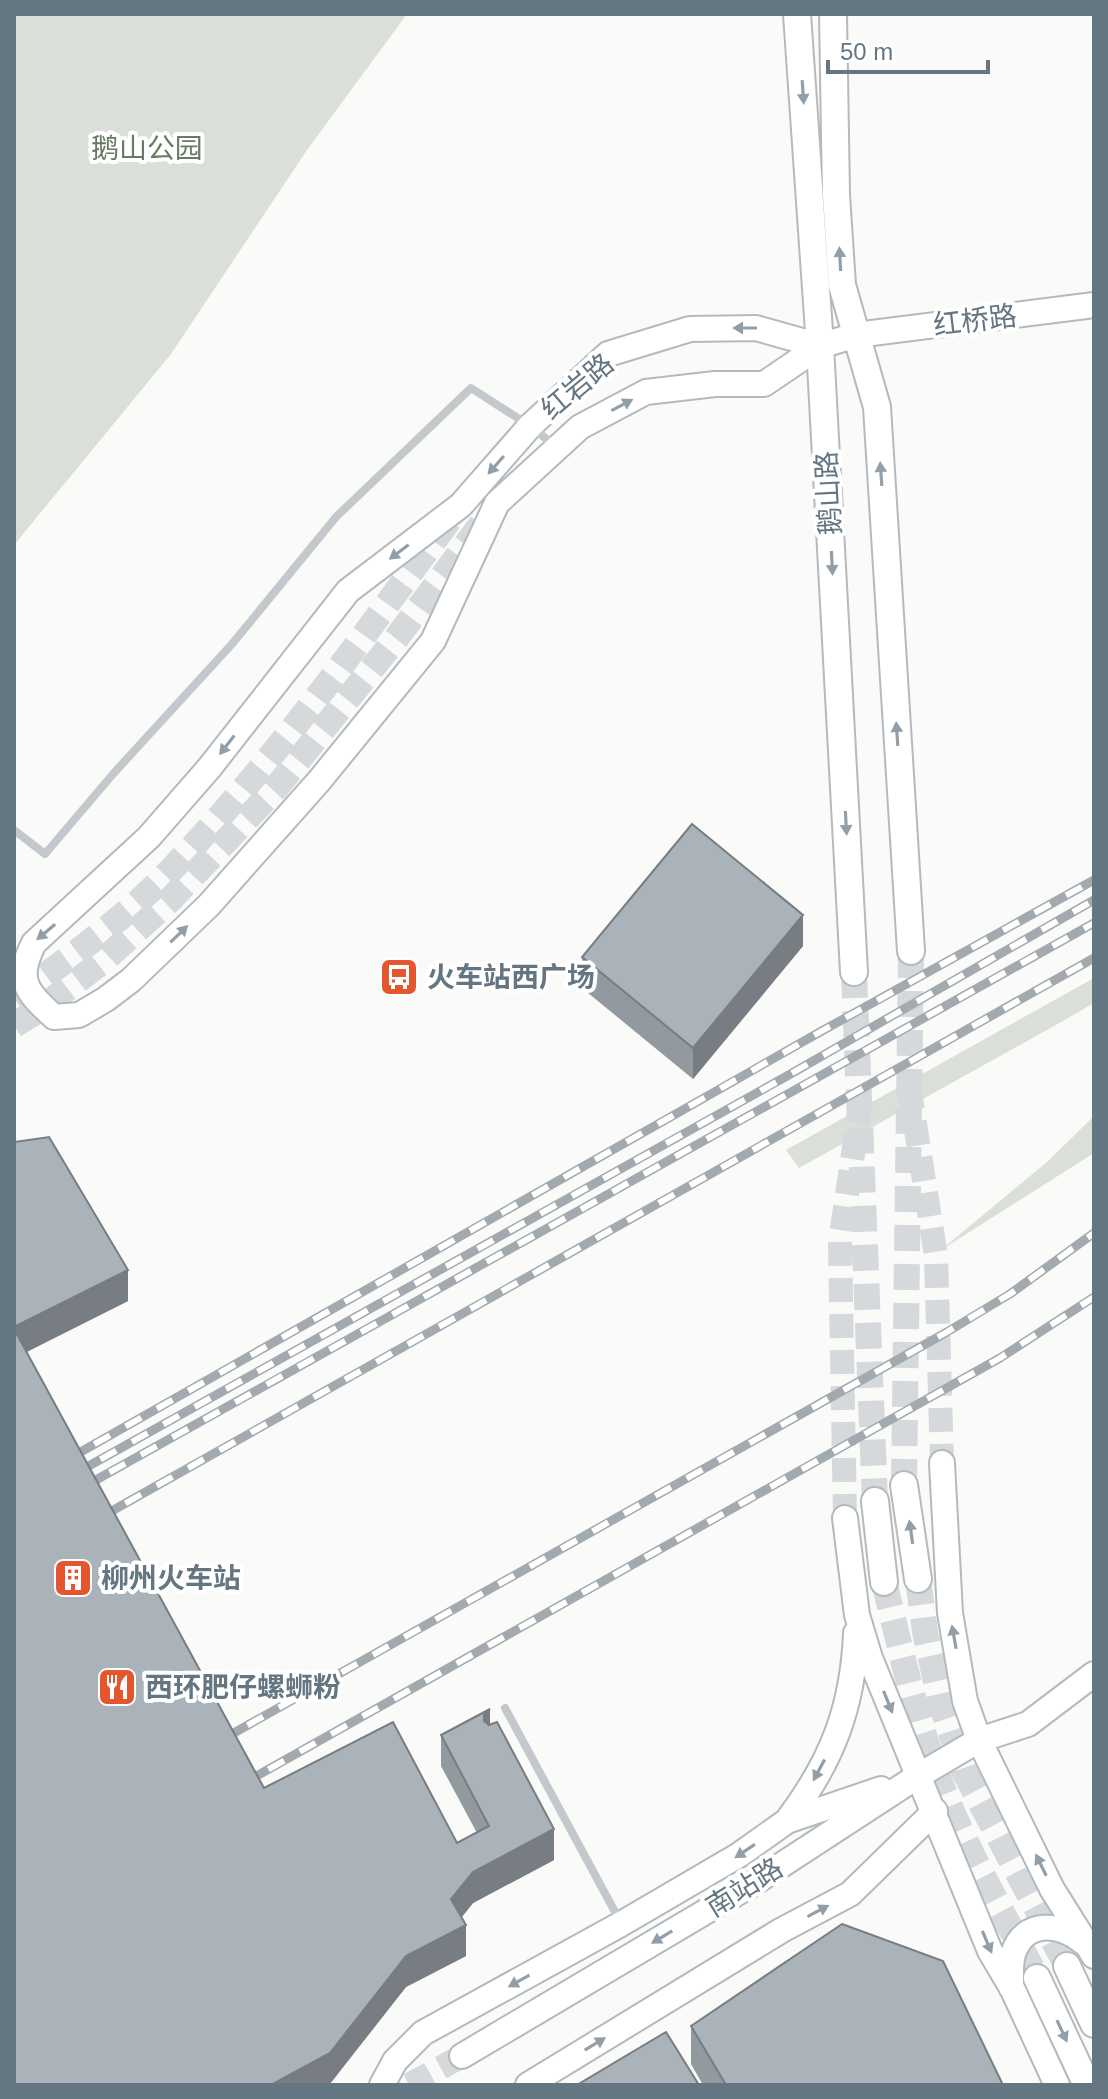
<svg xmlns="http://www.w3.org/2000/svg" width="1108" height="2099" font-family="Helvetica,'Noto Sans SC',sans-serif">
  <style>
    .green { fill: #dadfd7 }
    .lines { fill: none; stroke-linecap: round; stroke-linejoin: round }
    .secondary-tunnel { stroke: #d5d9db; stroke-width: 24; stroke-dasharray: 24 12; stroke-linecap: butt }
    .primary-tunnel { stroke: #d5d9db; stroke-width: 26; stroke-dasharray: 26 13; stroke-linecap: butt }
    .secondary-casing { stroke: #b3babf; stroke-width: 28 }
    .primary-casing { stroke: #b5babe; stroke-width: 30 }
    .lane { stroke: #c3c8cc; stroke-width: 8 }
    .secondary { stroke: #fff; stroke-width: 24 }
    .primary { stroke: #fff; stroke-width: 26 }
    .rail-casing { stroke: #a2aab0; stroke-width: 9 }
    .rail { stroke: #fff; stroke-width: 6; stroke-dasharray: 18; stroke-linecap: butt }
    .wall { fill: #929a9f }
    .shaded-wall { fill: #777d82 }
    .building { fill: #aab3b9; stroke: #777d82; stroke-width: 2 }
    .oneway { fill: #939fa8 }
    .labels { text-anchor: middle; stroke-width: 8; stroke-linejoin: round; paint-order: stroke }
    .park-label { font-size: 28px; fill: #687a64; stroke: #fff }
    .street-label { font-size: 28px; fill: #657683; stroke: #fff }
    .poi-label { font-size: 28px; font-weight: bold; fill: #657683; stroke: #fff; text-anchor: start }
  </style>
  <rect width="100%" height="100%" fill="#fafaf8"/>
  <path class="green" d="M 14,14 L 407,14 L 307,150 L 171,354 L 14,545 Z
    M 1094,978 L 1094,1003 L 1054,1026 L 799,1168 L 786,1150 Z
    M 1094,1116 L 1094,1153 L 941,1250 L 1047,1162 Z"/>
  <g class="lines">
    <path class="secondary-tunnel" d="M 909,1086 L 936,1256 L 942,1463
      M 845,1518 L 840,1242 L 861,1100
      M 409,2085 L 462,2056"/>
    <path class="primary-tunnel" d="M 854,972 L 875,1501
      M 14,998 C 68,959 123,920 169,872 C 276,761 364,634 456,511
      M 14,1025 L 39,1010 L 103,961 L 170,900 L 276,788 L 398,636 L 483,522
      M 904,1485 L 911,951
      M 918,1579 L 925,1632 L 941,1703 L 964,1771 L 1067,1966
      M 884,1582 C 901,1651 916,1720 942,1787 C 968,1853 1004,1915 1037,1978"/>
    <defs>
      <path id="secondary" d="M 820,346 L 756,328 L 690,329 L 608,354 L 530,426 L 461,505 L 348,591 L 210,767 L 149,837 L 34,943 C 15,980 26,991 54,1017 L 79,1015 L 106,999 L 131,980 L 209,905 L 319,781 L 433,641 L 497,503 L 580,427 L 646,392 L 715,384 L 764,384 L 820,346 L 856,335 L 1094,305
        M 942,1463 L 950,1613 L 965,1701 L 979,1740 L 1052,1889 L 1094,1956
        M 845,1518 L 857,1615 L 870,1658 L 990,1951 L 1012,1988 L 1057,2085
        M 787,1821 C 832,1761 853,1708 856,1633
        M 1011,1987 C 1011,1976 1010,1965 1013,1954 C 1024,1919 1060,1923 1083,1942
        M 462,2056 L 754,1883 L 918,1776 L 979,1740 L 1028,1724 L 1094,1674
        M 382,2085 L 395,2061 L 423,2033 L 621,1924 L 739,1855 L 787,1821 L 881,1789
        M 528,2085 L 782,1930 L 850,1894 L 935,1811"/>
      <path id="primary" d="M 797,14 L 820,346 L 854,972
        M 833,14 L 836,195 L 842,285 L 877,407 L 911,951
        M 904,1485 L 918,1579
        M 875,1501 L 884,1582
        M 1067,1966 L 1094,2024
        M 1037,1978 L 1087,2085"/>
    </defs>
    <use href="#secondary" class="secondary-casing"/>
    <use href="#primary" class="primary-casing"/>
    <path class="lane" d="M 14,830 L 45,854 L 113,774 L 232,644 L 336,517 L 471,388 L 530,426 L 554,445
      M 505,1708 L 621,1923"/>
    <use href="#secondary" class="secondary"/>
    <use href="#primary" class="primary"/>
    <defs>
      <path id="rail" d="M 63,1462 L 820,1032 L 1094,880
        M 69,1477 L 787,1076 L 1094,900
        M 78,1490 L 1094,923
        M 94,1521 L 1094,958
        M 216,1743 L 947,1332 L 1010,1294 L 1094,1233
        M 237,1787 L 1000,1358 L 1094,1297"/>
    </defs>
    <use href="#rail" class="rail-casing"/>
    <use href="#rail" class="rail"/>
  </g>
  <path class="wall" d="M 803,946 L 693,1079 L 582,988 L 582,957 Z
    M 14,1142 L 128,1301 L 27,1352 L 264,1788 L 457,1843 L 477,1833 L 441,1766 L 441,1735 L 490,1725 L 554,1860 L 473,1903 L 462,1917 L 466,1956 L 406,1987 L 328,2085 L 14,2085 Z
    M 691,2026 L 1003,2085 L 703,2085 L 691,2064 Z"/>
  <path class="shaded-wall" d="M 803,915 L 803,946 L 693,1079 L 693,1048 Z
    M 128,1270 L 128,1301 L 14,1358 L 14,1327 Z
    M 490,1709 L 490,1740 L 484,1746 L 484,1715 Z
    M 554,1829 L 554,1860 L 473,1903 L 451,1930 L 451,1899 L 473,1872 Z
    M 466,1925 L 466,1956 L 406,1987 L 330,2084 L 328,2085 L 271,2085 L 406,1956 Z"/>
  <path class="building" d="M 692,824 L 803,915 L 693,1048 L 582,957 Z
    M 49,1137 L 128,1270 L 14,1327 L 14,1142 Z
    M 14,1329 L 264,1788 L 393,1722 L 457,1843 L 489,1826 L 441,1735 L 490,1709 L 484,1715 L 484,1721 L 489,1725 L 497,1722 L 554,1829 L 473,1872 L 451,1899 L 466,1925 L 406,1956 L 330,2053 L 271,2085 L 14,2085 Z
    M 842,1924 L 943,1961 L 1003,2085 L 726,2085 L 691,2026 Z
    M 666,2032 L 699,2085 L 577,2085 Z"/>
  <defs><path id="oneway-solid" d="M-6-.8H1V-3.2L6.5 0L1 3.2V.8H-6Z" transform="scale(2)"/></defs>
  <g class="oneway">
    <use href="#oneway-solid" transform="translate(803 92) rotate(86)"/>
    <use href="#oneway-solid" transform="translate(840 259) rotate(-93)"/>
    <use href="#oneway-solid" transform="translate(745 328) rotate(-180)"/>
    <use href="#oneway-solid" transform="translate(622 405) rotate(-28)"/>
    <use href="#oneway-solid" transform="translate(496 465) rotate(131)"/>
    <use href="#oneway-solid" transform="translate(881 474) rotate(-94)"/>
    <use href="#oneway-solid" transform="translate(399 552) rotate(143)"/>
    <use href="#oneway-solid" transform="translate(832 563) rotate(87)"/>
    <use href="#oneway-solid" transform="translate(897 734) rotate(-94)"/>
    <use href="#oneway-solid" transform="translate(227 745) rotate(128)"/>
    <use href="#oneway-solid" transform="translate(846 823) rotate(87)"/>
    <use href="#oneway-solid" transform="translate(46 932) rotate(140)"/>
    <use href="#oneway-solid" transform="translate(179 934) rotate(-44)"/>
    <use href="#oneway-solid" transform="translate(911 1532) rotate(-98)"/>
    <use href="#oneway-solid" transform="translate(954 1637) rotate(-100)"/>
    <use href="#oneway-solid" transform="translate(888 1702) rotate(68)"/>
    <use href="#oneway-solid" transform="translate(819 1770) rotate(118)"/>
    <use href="#oneway-solid" transform="translate(745 1851) rotate(146)"/>
    <use href="#oneway-solid" transform="translate(1041 1865) rotate(-116)"/>
    <use href="#oneway-solid" transform="translate(818 1911) rotate(-28)"/>
    <use href="#oneway-solid" transform="translate(662 1937) rotate(149)"/>
    <use href="#oneway-solid" transform="translate(987 1942) rotate(67)"/>
    <use href="#oneway-solid" transform="translate(519 1981) rotate(151)"/>
    <use href="#oneway-solid" transform="translate(1062 2031) rotate(65)"/>
    <use href="#oneway-solid" transform="translate(595 2044) rotate(-31)"/>
  </g>
  <defs>
    <symbol id="bus-square" viewBox="-11 -11 22 22"><rect x="-9" y="-9" width="18" height="18" rx="4" fill="#e4572e" stroke="#fff"/><path d="M-5-6H5V4H4V6H2V4H-2V6H-4V4H-5ZM-3.5-4V0h7V-4ZM-3.5 1.2v1.5H-2V1.2ZM2 1.2v1.5H3.5V1.2Z" fill="#fff"/></symbol>
    <symbol id="building-square" viewBox="-11 -11 22 22"><rect x="-9" y="-9" width="18" height="18" rx="4" fill="#e4572e" stroke="#fff"/><path d="M-4-6H4V6H1V3H-1V6H-4ZM-2.5-4.3h1.7v1.8h-1.7ZM.8-4.3h1.7v1.8H.8ZM-2.5-1h1.7V.8h-1.7ZM.8-1h1.7V.8H.8Z" fill="#fff"/></symbol>
    <symbol id="restaurant-square" viewBox="-11 -11 22 22"><rect x="-9" y="-9" width="18" height="18" rx="4" fill="#e4572e" stroke="#fff"/><path d="M-5-6h1v4h1v-4h1v4h1v-4h1v5L-1.5 .5V6h-2V.5L-5-1ZM5-6V6H3V1.5H1.5Q1.5-4 5-6Z" fill="#fff"/></symbol>
  </defs>
  <g fill-rule="evenodd">
    <use href="#bus-square" x="377" y="955" width="44" height="44"/>
    <use href="#building-square" x="51" y="1556" width="44" height="44"/>
    <use href="#restaurant-square" x="95" y="1665" width="44" height="44"/>
  </g>
  <g class="labels">
    <g class="park-label">
      <text x="147" y="158">鹅山公园</text>
    </g>
    <g class="street-label">
      <text transform="translate(975 320) rotate(-7)" y="10">红桥路</text>
      <text transform="translate(577 386) rotate(-40)" y="10">红岩路</text>
      <text transform="translate(828 493) rotate(-93)" y="10">鹅山路</text>
      <text transform="translate(744 1887) rotate(-32)" y="10">南站路</text>
    </g>
    <g class="poi-label">
      <text x="427" y="987">火车站西广场</text>
      <text x="101" y="1588">柳州火车站</text>
      <text x="145" y="1697">西环肥仔螺蛳粉</text>
    </g>
  </g>
  <rect width="1108" height="2099" fill="none" stroke="#657683" stroke-width="32"/>
  <path d="M828 60v12h160v-12" fill="none" stroke="#657683" stroke-width="4"/>
  <text x="840" y="60" font-size="24" fill="#657683" stroke="#ffffff" stroke-width="6" paint-order="stroke">50 m</text>
</svg>
